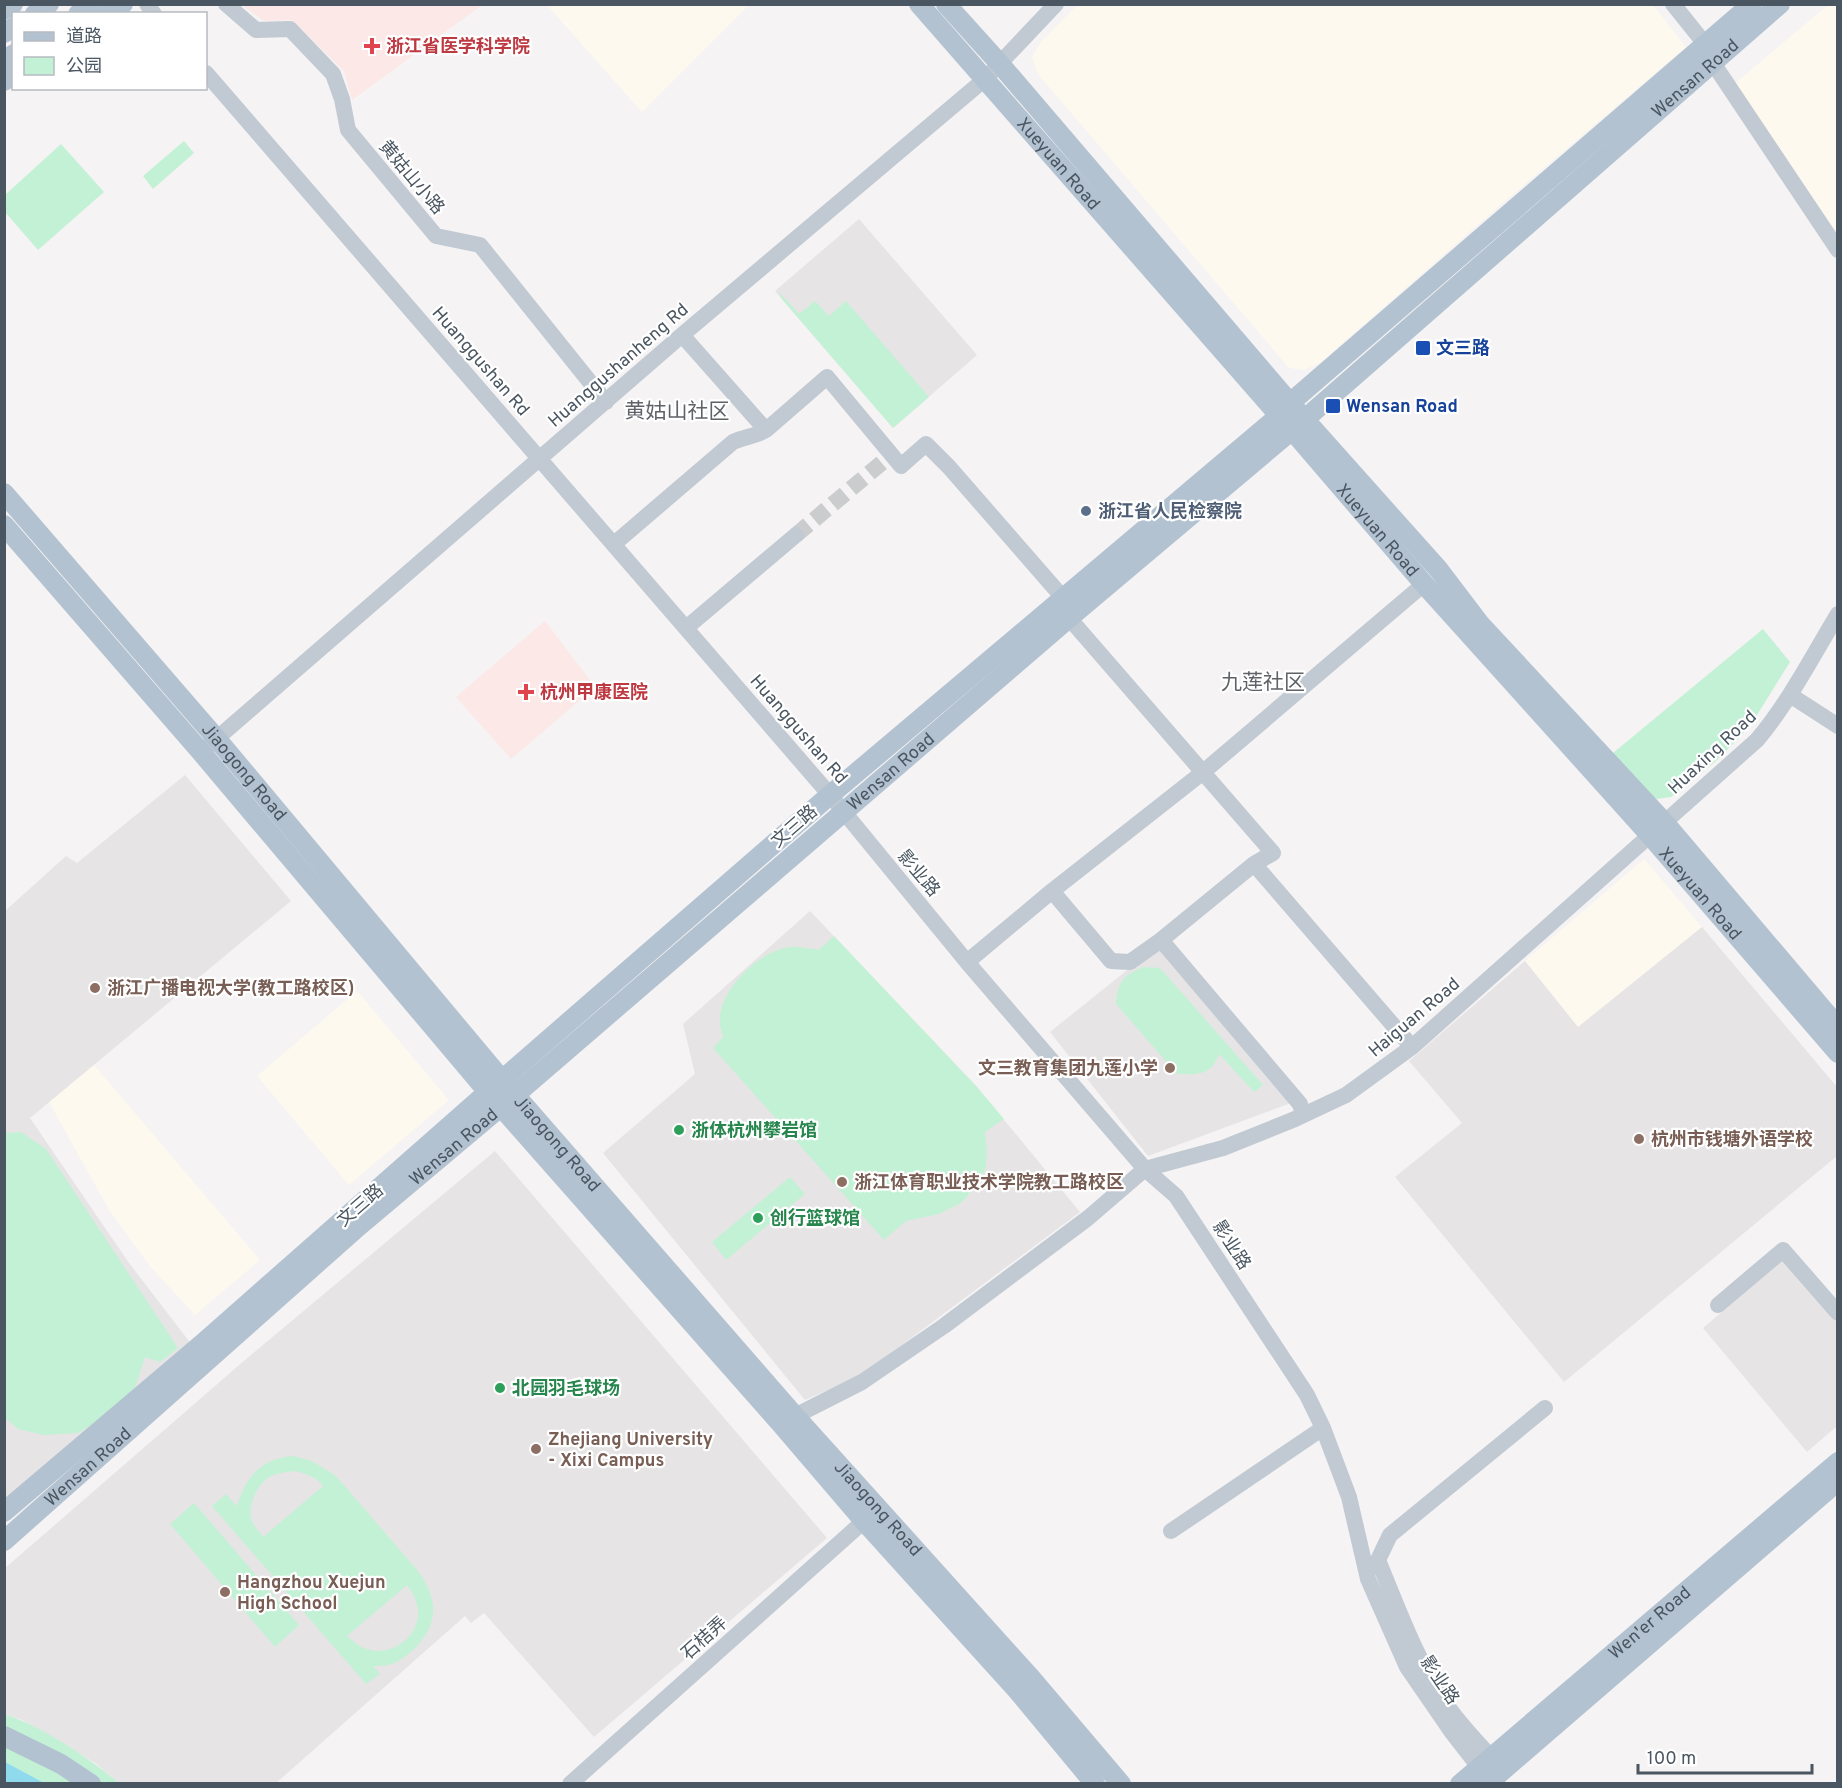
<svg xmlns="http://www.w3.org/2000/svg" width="1842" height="1788" font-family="Overpass,'Noto Sans SC',sans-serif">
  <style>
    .commercial { fill: #fdf9ef }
    .education { fill: #e6e4e5 }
    .medical { fill: #fce8e6 }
    .green { fill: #c3f1d5; fill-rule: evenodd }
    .water { fill: #90daee }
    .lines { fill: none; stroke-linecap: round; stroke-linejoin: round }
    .minor-tunnel { stroke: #caccce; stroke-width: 16; stroke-dasharray: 16 8; stroke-linecap: butt }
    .minor { stroke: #c1cad2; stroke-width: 16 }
    .major { stroke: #b3c2d1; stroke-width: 20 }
    .health-dot { fill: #e0444e; stroke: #fff; stroke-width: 2 }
    .transit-dot { fill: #1a4fb4; stroke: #fff; stroke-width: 2 }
    .service-dot { fill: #5c6f8a; stroke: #fff; stroke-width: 2 }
    .education-dot { fill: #8d6e63; stroke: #fff; stroke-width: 2 }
    .leisure-dot { fill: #2e9e5b; stroke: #fff; stroke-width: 2 }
    .labels { text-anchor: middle; stroke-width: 4.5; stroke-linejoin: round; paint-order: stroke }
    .health-label { font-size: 18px; font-weight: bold; fill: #be3a42; stroke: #fff; text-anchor: start }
    .street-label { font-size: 18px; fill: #4a5661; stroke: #fff }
    .transit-label { font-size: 18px; font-weight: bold; fill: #164399; stroke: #fff; text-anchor: start }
    .service-label { font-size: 18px; font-weight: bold; fill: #4e5e75; stroke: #fff; text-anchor: start }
    .education-label { font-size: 18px; font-weight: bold; fill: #785e54; stroke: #fff; text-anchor: start }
    .leisure-label { font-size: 18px; font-weight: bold; fill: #27864d; stroke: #fff; text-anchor: start }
    .quarter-label { font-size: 21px; fill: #5f6368; stroke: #fff }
  </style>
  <rect width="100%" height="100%" fill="#f5f3f3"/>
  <path class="commercial" d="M 1078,4 L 1653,5 L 1686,47 L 1505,201 L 1320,363 L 1304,370 L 1289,368 L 1038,74 L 1032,57 L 1041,42 Z
    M 547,5 L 749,5 L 642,112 Z
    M 1828,5 L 1837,5 L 1837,232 L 1733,85 Z
    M 1644,859 L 1702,927 L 1578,1028 L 1525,961 Z
    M 357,991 L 449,1100 L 349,1185 L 257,1076 Z
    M 94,1065 L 260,1260 L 195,1315 L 149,1265 L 109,1210 L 49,1102 Z"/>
  <path class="education" d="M 859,219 L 977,355 L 893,428 L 775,291 Z
    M 185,775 L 291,901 L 30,1118 L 129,1263 L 195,1349 L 4,1507 L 4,912 L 66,856 L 77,863 Z
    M 810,911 L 977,1087 L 1080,1212 L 887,1356 L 854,1379 L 805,1400 L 603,1153 L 695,1074 L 683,1024 Z
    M 1702,927 L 1837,1087 L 1837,1156 L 1564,1382 L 1395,1177 L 1462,1123 L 1409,1061 L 1525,961 L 1578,1027 Z
    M 1161,948 L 1291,1103 L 1148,1156 L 1050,1032 L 1126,971 Z
    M 495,1151 L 827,1538 L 594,1737 L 484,1613 L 471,1623 L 465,1616 L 275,1784 L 119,1783 L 95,1763 L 22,1720 L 5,1714 L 4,1569 L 245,1360 Z
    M 1784,1259 L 1837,1323 L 1837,1426 L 1807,1452 L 1703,1328 Z"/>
  <path class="medical" d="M 242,5 L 482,5 L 352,100 L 344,71 L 292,20 L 264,21 Z
    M 545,621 L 595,687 L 511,759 L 456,697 Z"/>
  <path class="green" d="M 184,141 L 194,153 L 153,189 L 143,176 Z
    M 61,144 L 104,192 L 38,250 L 5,212 L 5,195 Z
    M 778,291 L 799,314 L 815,301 L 829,316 L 846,301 L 929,397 L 893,428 L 781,298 Z
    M 1763,629 L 1790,662 L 1757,715 L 1742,735 L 1716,761 L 1671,797 L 1657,799 L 1647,794 L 1613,753 Z
    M 834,936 L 977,1087 L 1004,1119 L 985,1132 L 987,1151 L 986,1167 L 978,1184 L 961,1203 L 939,1214 L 906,1221 L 884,1240 L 713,1048 L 723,1037 C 722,1032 719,1025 720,1019 C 720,989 761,949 791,947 C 800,946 809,949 819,950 Z
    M 1143,967 L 1160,968 L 1263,1085 L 1254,1092 L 1219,1054 C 1212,1075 1197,1075 1177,1074 L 1116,1004 C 1118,981 1123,976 1143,967 Z
    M 21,1132 L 46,1149 L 178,1348 L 160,1362 L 145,1357 L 135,1388 L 106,1416 L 78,1433 L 44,1435 L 18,1429 L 5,1418 L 5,1133 Z
    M 790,1177 L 805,1194 L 726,1260 L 712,1242 Z
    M 293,1456 L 312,1461 L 336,1476 L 418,1571 C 424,1580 430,1589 432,1600 C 439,1627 415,1654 392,1664 C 386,1666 379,1666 373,1666 L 380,1674 L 366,1684 L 212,1506 L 226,1494 L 237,1506 C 246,1476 261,1459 293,1456 ZM 296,1471 C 306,1474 317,1477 323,1486 L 263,1537 C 260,1532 254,1527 252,1521 C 247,1508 256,1486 268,1478 C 275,1473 287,1472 296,1471 ZM 407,1585 C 413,1593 417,1600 418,1610 C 420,1637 391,1657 367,1649 C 359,1647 353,1641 347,1636 Z
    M 194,1503 L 299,1625 L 275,1647 L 170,1524 Z
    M 4,1714 C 42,1726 89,1758 119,1783 L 5,1783 Z"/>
  <path class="water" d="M 5,1762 L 44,1783 L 5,1783 Z"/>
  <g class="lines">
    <path class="minor-tunnel" d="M 796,535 L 885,460"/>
    <path class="minor" d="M 147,4 L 154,14
      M 226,4 L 256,30 L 290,29 L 333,74 L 342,99 L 348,130 L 436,236 L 480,245 L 606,402
      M 1673,4 L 1705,44 L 1713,63 L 1838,250
      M 206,73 L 830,795 L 967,962 L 1145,1169 L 1176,1196 L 1307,1395 L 1323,1428 L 1349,1497 L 1368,1579 L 1407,1667 L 1451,1731 L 1479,1767
      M 682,335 L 766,430
      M 614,544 L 733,442 C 744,437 756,436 766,430 L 827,377 L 901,466 L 926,444 L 949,467 L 1071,607
      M 686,628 L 796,535
      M 1790,695 L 1838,726
      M 207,747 L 682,335 L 985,79 L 1056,4
      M 1254,864 L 1412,1047
      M 1052,891 L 1111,961 L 1130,962 L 1161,940 L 1254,864 L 1273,853 L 1069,618
      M 1161,940 L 1300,1104 L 1303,1115
      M 967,962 L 1052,891 L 1202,773 L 1424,584
      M 1718,1305 L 1783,1250 L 1838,1313
      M 795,1416 L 862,1382 L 944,1326 L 1088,1218 L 1145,1169 L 1223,1148 L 1295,1119 L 1346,1095 L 1412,1047 L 1757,740 C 1789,702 1812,657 1838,614
      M 1171,1531 L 1323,1428
      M 1491,1757 C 1475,1740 1459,1723 1446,1704 C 1417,1661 1398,1608 1378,1560 L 1390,1535 L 1545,1408
      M 570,1784 L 864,1521"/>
    <g class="major">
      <path id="s1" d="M 919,4 L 1291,429 L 1424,584 L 1649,834 L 1838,1053"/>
      <path d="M 946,4 L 1000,64 L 1290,403 L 1439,570 L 1480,624 L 1664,822 L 1838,1027"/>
      <path d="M 4,10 L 13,4"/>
      <path d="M 35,14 L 49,4"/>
      <path d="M 78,14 L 93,4"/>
      <path d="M 109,14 L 123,4"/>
      <path d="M 4,33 L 14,27"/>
      <path d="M 4,60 L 14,54"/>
      <path d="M 4,81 L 14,75"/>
      <path id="s2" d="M 4,493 L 216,738 L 502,1080 L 795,1416 L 1031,1678 L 1121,1784"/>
      <path d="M 4,525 L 201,752 L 488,1092 L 781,1424 L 864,1521 L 1017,1690 L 1095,1784"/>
      <path d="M 4,1512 L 203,1343 L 488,1092 L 830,795 L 1279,416 L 1290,403 L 1752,4"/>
      <path id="s3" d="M 4,1541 L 360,1225 L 516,1094 L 1069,618 L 1305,419 L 1780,4"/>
      <path d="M 4,1736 L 61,1764 L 91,1784"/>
      <path id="s4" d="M 1460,1784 L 1838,1462"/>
      <path d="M 1487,1784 L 1838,1481"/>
    </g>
  </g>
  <g class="health-dot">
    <path d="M369 37h6v6h6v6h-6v6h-6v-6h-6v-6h6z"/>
    <path d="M523 683h6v6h6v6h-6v6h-6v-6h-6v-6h6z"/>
  </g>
  <g class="transit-dot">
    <rect x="1415" y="340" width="16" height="16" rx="3"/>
    <rect x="1325" y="398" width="16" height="16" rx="3"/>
  </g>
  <circle class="service-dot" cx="1086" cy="511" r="6"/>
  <g class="education-dot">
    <circle cx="95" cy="988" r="6"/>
    <circle cx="1170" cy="1068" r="6"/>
    <circle cx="1639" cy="1139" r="6"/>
    <circle cx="842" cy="1182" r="6"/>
    <circle cx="536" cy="1449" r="6"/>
    <circle cx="225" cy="1592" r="6"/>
  </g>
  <g class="leisure-dot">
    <circle cx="679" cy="1130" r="6"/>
    <circle cx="758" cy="1218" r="6"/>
    <circle cx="500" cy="1388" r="6"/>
  </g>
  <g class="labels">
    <g class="health-label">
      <text x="386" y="52">浙江省医学科学院</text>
      <text x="540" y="698">杭州甲康医院</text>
    </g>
    <g class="street-label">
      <text dy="6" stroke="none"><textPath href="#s3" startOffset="2236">Wensan Road</textPath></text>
      <text dy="6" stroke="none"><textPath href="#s1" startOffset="212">Xueyuan Road</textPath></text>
      <text transform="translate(412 177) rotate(50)" y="6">黄姑山小路</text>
      <text transform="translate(481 361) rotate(49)" y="6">Huanggushan Rd</text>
      <text transform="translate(618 365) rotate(-41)" y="6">Huanggushanheng Rd</text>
      <text dy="6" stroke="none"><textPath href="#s1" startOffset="698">Xueyuan Road</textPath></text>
      <text transform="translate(799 729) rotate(49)" y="6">Huanggushan Rd</text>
      <text transform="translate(1712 752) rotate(-43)" y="6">Huaxing Road</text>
      <text dy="6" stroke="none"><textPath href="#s3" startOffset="1174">Wensan Road</textPath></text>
      <text dy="6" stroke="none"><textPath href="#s2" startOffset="368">Jiaogong Road</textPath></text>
      <text transform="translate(794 826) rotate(-41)" y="6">文三路</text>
      <text transform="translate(919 873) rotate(50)" y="6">影业路</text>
      <text dy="6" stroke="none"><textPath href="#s1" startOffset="1184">Xueyuan Road</textPath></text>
      <text transform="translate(1414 1017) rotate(-40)" y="6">Haiguan Road</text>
      <text dy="6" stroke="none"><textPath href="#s2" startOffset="854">Jiaogong Road</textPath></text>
      <text dy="6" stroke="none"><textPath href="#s3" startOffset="598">Wensan Road</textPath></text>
      <text transform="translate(360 1205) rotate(-41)" y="6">文三路</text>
      <text transform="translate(1232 1245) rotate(57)" y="6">影业路</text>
      <text dy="6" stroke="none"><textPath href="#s3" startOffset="112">Wensan Road</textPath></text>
      <text dy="6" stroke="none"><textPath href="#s2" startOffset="1340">Jiaogong Road</textPath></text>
      <text dy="6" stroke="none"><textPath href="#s4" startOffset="249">Wen'er Road</textPath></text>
      <text transform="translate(704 1638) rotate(-42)" y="6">石桔弄</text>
      <text transform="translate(1440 1680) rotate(56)" y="6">影业路</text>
    </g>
    <g class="transit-label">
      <text x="1436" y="354">文三路</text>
      <text x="1346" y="412">Wensan Road</text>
    </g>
    <g class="service-label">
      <text x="1098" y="517">浙江省人民检察院</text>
    </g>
    <g class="education-label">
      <text x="107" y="994">浙江广播电视大学(教工路校区)</text>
      <text x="1158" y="1074" text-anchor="end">文三教育集团九莲小学</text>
      <text x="1651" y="1145">杭州市钱塘外语学校</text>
      <text x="854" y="1188">浙江体育职业技术学院教工路校区</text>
      <text x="548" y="1445">Zhejiang University<tspan x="548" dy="21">- Xixi Campus</tspan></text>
      <text x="237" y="1588">Hangzhou Xuejun<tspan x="237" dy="21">High School</tspan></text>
    </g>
    <g class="leisure-label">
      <text x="691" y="1136">浙体·杭州攀岩馆</text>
      <text x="770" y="1224">创行篮球馆</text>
      <text x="512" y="1394">北园羽毛球场</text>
    </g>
    <g class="quarter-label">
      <text x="677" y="418">黄姑山社区</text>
      <text x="1263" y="689">九莲社区</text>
    </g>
  </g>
  <rect width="1842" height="1788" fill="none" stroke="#4a5661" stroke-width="12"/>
  <rect x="12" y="12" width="195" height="78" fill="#ffffff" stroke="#b7bbc0" stroke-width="1.5"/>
  <rect x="24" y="32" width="30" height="9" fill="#b3c2d1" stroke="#b7bbc0" stroke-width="1.5"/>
  <text x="66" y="42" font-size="18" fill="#4a5661">道路</text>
  <rect x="24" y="57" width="30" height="18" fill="#c3f1d5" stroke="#b7bbc0" stroke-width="1.5"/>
  <text x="66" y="72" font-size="18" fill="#4a5661">公园</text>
  <path d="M1638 1764v9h174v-9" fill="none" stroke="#4a5661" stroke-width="3"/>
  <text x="1647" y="1764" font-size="18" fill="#4a5661" stroke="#ffffff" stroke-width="4.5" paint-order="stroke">100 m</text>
</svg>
